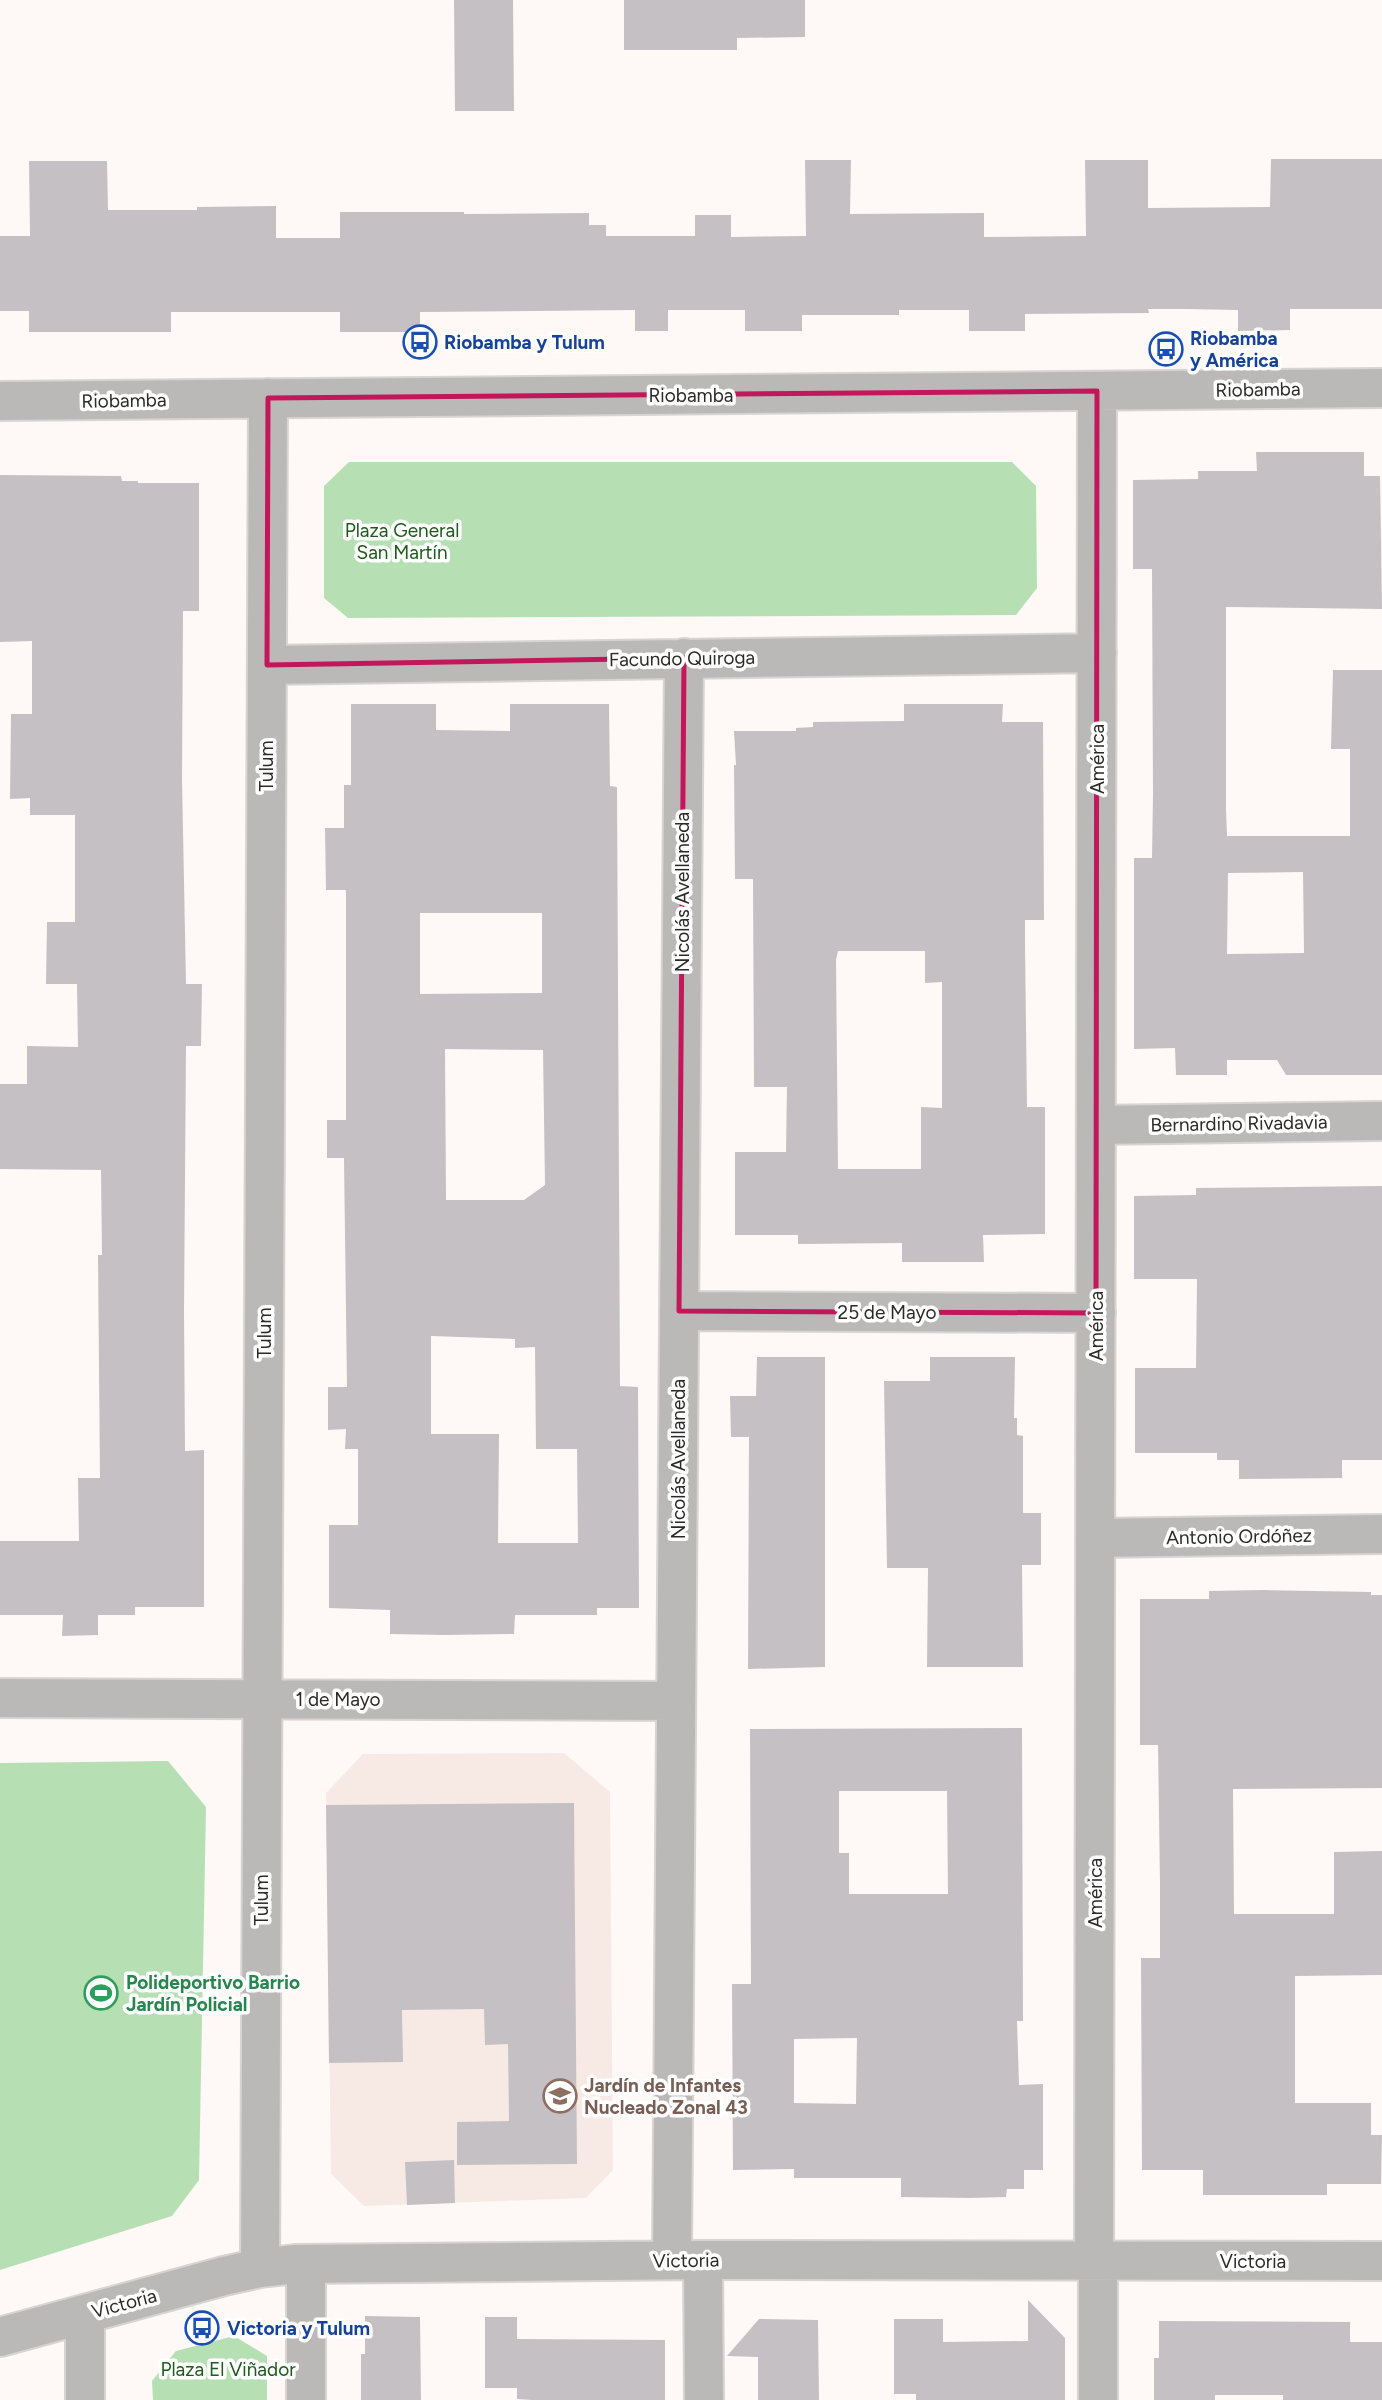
<svg xmlns="http://www.w3.org/2000/svg" width="1382" height="2400" font-family="Figtree,sans-serif">
  <style>
    .built { fill: #f7eae5 }
    .green { fill: #b7dfb4 }
    .building { fill: #c5c0c3; fill-rule: evenodd }
    .lines { fill: none; stroke-linecap: round; stroke-linejoin: round }
    .minor-casing { stroke: #d8d4d2; stroke-width: 42 }
    .minor { stroke: #bbb9b8; stroke-width: 38 }
    .marked { fill: none; stroke: #c2185b; stroke-width: 5; stroke-linejoin: round }
    .labels { text-anchor: middle; stroke-width: 7; stroke-linejoin: round; paint-order: stroke }
    .transit-label { font-size: 19px; font-weight: bold; fill: #164399; stroke: #fff; text-anchor: start }
    .street-label { font-size: 19px; fill: #2b2a29; stroke: #fff }
    .park-label { font-size: 19px; fill: #1d5a1c; stroke: #fff }
    .leisure-label { font-size: 19px; font-weight: bold; fill: #27864d; stroke: #fff; text-anchor: start }
    .education-label { font-size: 19px; font-weight: bold; fill: #785e54; stroke: #fff; text-anchor: start }
  </style>
  <rect width="100%" height="100%" fill="#fef9f7"/>
  <path class="built" d="M 564,1753 L 610,1792 L 613,2170 L 586,2198 L 364,2206 L 331,2174 L 326,1793 L 363,1754 Z"/>
  <path class="green" d="M 349,462 L 1012,462 L 1036,486 L 1037,588 L 1016,615 L 348,618 L 324,598 L 324,486 Z
    M 168,1761 L 206,1807 L 199,2180 L 172,2216 L 0,2270 L 0,1763 Z
    M 234,2336 L 267,2356 L 267,2400 L 153,2400 L 152,2381 L 176,2351 Z"/>
  <path class="building" d="M 454,0 L 513,0 L 514,111 L 455,111 Z
    M 624,0 L 805,0 L 805,37 L 737,38 L 737,50 L 624,50 Z
    M 1271,159 L 1382,159 L 1382,309 L 1290,309 L 1290,330 L 1238,331 L 1238,310 L 1187,309 L 1148,309 L 1149,313 L 1025,314 L 1025,331 L 969,331 L 969,310 L 899,310 L 899,315 L 802,315 L 802,331 L 745,331 L 745,310 L 668,310 L 668,331 L 635,331 L 635,310 L 420,312 L 420,332 L 340,332 L 340,312 L 171,312 L 171,332 L 29,332 L 29,311 L 0,311 L 0,236 L 30,236 L 29,161 L 107,161 L 108,210 L 197,210 L 197,207 L 276,206 L 276,238 L 340,238 L 340,212 L 464,212 L 464,214 L 589,213 L 589,225 L 606,225 L 606,236 L 695,236 L 695,215 L 731,215 L 731,237 L 806,236 L 805,160 L 851,160 L 850,214 L 984,213 L 984,237 L 1086,236 L 1085,160 L 1148,160 L 1148,208 L 1270,207 Z
    M 1256,452 L 1364,452 L 1364,476 L 1380,476 L 1382,609 L 1226,607 L 1226,810 L 1227,836 L 1350,836 L 1350,749 L 1331,749 L 1333,670 L 1382,670 L 1382,1075 L 1286,1075 L 1277,1060 L 1227,1060 L 1227,1075 L 1176,1075 L 1175,1048 L 1134,1049 L 1134,858 L 1152,858 L 1153,794 L 1152,569 L 1133,569 L 1133,480 L 1198,479 L 1198,471 L 1257,471 ZM 1303,872 L 1304,953 L 1227,954 L 1228,873 Z
    M 0,475 L 121,476 L 122,481 L 138,481 L 138,483 L 199,483 L 199,611 L 183,611 L 182,780 L 186,984 L 202,984 L 201,1046 L 186,1046 L 184,1311 L 185,1451 L 204,1450 L 204,1607 L 135,1607 L 135,1615 L 98,1615 L 98,1635 L 62,1636 L 63,1615 L 0,1615 L 0,1541 L 79,1541 L 78,1478 L 100,1478 L 98,1255 L 102,1255 L 101,1170 L 0,1169 L 0,1084 L 27,1084 L 27,1046 L 78,1047 L 77,984 L 46,984 L 47,922 L 75,922 L 75,815 L 30,815 L 30,798 L 10,799 L 11,714 L 32,714 L 32,641 L 0,642 Z
    M 351,704 L 436,704 L 436,730 L 510,731 L 510,704 L 609,704 L 610,786 L 617,787 L 620,1386 L 638,1387 L 639,1608 L 597,1608 L 597,1615 L 515,1615 L 514,1634 L 445,1635 L 390,1634 L 390,1610 L 329,1608 L 329,1525 L 358,1525 L 358,1449 L 345,1449 L 346,1429 L 328,1430 L 328,1387 L 347,1387 L 344,1158 L 327,1158 L 327,1120 L 346,1120 L 346,890 L 326,890 L 325,828 L 344,828 L 344,785 L 351,785 ZM 420,913 L 542,913 L 542,993 L 420,994 ZM 445,1049 L 543,1050 L 545,1185 L 524,1200 L 446,1200 ZM 431,1336 L 515,1339 L 515,1348 L 535,1347 L 536,1449 L 577,1449 L 578,1543 L 498,1543 L 499,1434 L 431,1434 Z
    M 904,704 L 1003,704 L 1002,722 L 1043,722 L 1044,920 L 1025,920 L 1025,945 L 1027,1107 L 1045,1107 L 1045,1234 L 983,1235 L 984,1262 L 902,1262 L 902,1243 L 798,1244 L 798,1235 L 735,1235 L 735,1152 L 786,1152 L 787,1087 L 754,1087 L 753,879 L 735,879 L 734,765 L 736,765 L 734,731 L 796,731 L 796,728 L 813,727 L 813,722 L 904,721 ZM 838,951 L 925,951 L 925,983 L 942,982 L 942,1108 L 921,1107 L 921,1169 L 838,1169 L 836,960 Z
    M 1382,1186 L 1382,1460 L 1342,1460 L 1342,1478 L 1239,1479 L 1239,1460 L 1217,1460 L 1217,1453 L 1135,1453 L 1135,1368 L 1196,1368 L 1197,1279 L 1134,1279 L 1134,1196 L 1196,1195 L 1196,1188 Z
    M 757,1357 L 825,1357 L 825,1667 L 748,1669 L 749,1437 L 731,1437 L 730,1396 L 756,1396 Z
    M 930,1357 L 1015,1357 L 1014,1418 L 1017,1418 L 1017,1435 L 1023,1436 L 1023,1513 L 1041,1513 L 1041,1565 L 1022,1565 L 1023,1667 L 927,1667 L 928,1568 L 887,1568 L 884,1381 L 930,1381 Z
    M 1263,1590 L 1371,1592 L 1371,1595 L 1382,1595 L 1382,1788 L 1233,1789 L 1234,1914 L 1334,1914 L 1334,1852 L 1382,1851 L 1382,1975 L 1295,1976 L 1295,2103 L 1371,2103 L 1371,2135 L 1382,2135 L 1381,2184 L 1327,2184 L 1327,2195 L 1203,2195 L 1203,2170 L 1142,2170 L 1141,1958 L 1160,1958 L 1160,1883 L 1158,1745 L 1140,1745 L 1140,1599 L 1209,1599 L 1209,1591 Z
    M 1022,1728 L 1023,2021 L 1017,2021 L 1019,2085 L 1043,2084 L 1043,2170 L 1024,2170 L 1024,2189 L 1007,2189 L 1006,2197 L 970,2198 L 901,2197 L 901,2178 L 794,2178 L 794,2169 L 733,2170 L 732,1984 L 751,1984 L 750,1729 ZM 839,1791 L 947,1791 L 948,1894 L 849,1894 L 849,1853 L 839,1853 ZM 857,2038 L 856,2104 L 794,2103 L 794,2039 Z
    M 574,1803 L 577,2164 L 457,2165 L 457,2122 L 509,2121 L 508,2044 L 485,2045 L 484,2009 L 402,2010 L 403,2062 L 329,2063 L 326,1805 Z
    M 454,2160 L 455,2203 L 407,2205 L 405,2162 Z
    M 1028,2300 L 1065,2338 L 1065,2400 L 916,2400 L 916,2394 L 894,2394 L 894,2319 L 943,2319 L 943,2342 L 1028,2341 Z
    M 365,2316 L 420,2317 L 421,2400 L 361,2400 L 361,2354 L 365,2354 Z
    M 485,2317 L 517,2317 L 517,2339 L 665,2340 L 665,2400 L 532,2400 L 517,2399 L 517,2388 L 485,2388 Z
    M 759,2319 L 818,2320 L 819,2400 L 758,2400 L 758,2357 L 727,2356 Z
    M 1159,2321 L 1350,2322 L 1350,2342 L 1382,2342 L 1382,2400 L 1283,2400 L 1283,2395 L 1215,2395 L 1215,2400 L 1154,2400 L 1154,2358 L 1159,2358 Z"/>
  <g class="lines">
    <defs>
      <path id="minor" d="M 0,401 L 1382,388
        M 267,665 L 1097,653
        M 1096,1125 L 1382,1121
        M 679,1311 L 1096,1313
        M 1095,1538 L 1382,1534
        M 0,1698 L 676,1701
        M 672,2260 L 684,658
        M 703,2260 L 704,2400
        M 1094,2261 L 1097,391
        M 1098,2261 L 1098,2400
        M 306,2264 L 306,2400
        M 260,2268 L 268,398
        M 85,2314 L 85,2400
        M 0,2337 L 224,2276 L 260,2268 L 296,2264 L 703,2260 L 1382,2261"/>
    </defs>
    <use href="#minor" class="minor-casing"/>
    <use href="#minor" class="minor"/>
  </g>
  <path class="marked" d="M 1097,391 L 1096,1313 L 679,1311 L 684,658 L 267,665 L 268,398 Z"/>
  <defs>
    <symbol id="bus-ring" viewBox="-11 -11 22 22"><circle r="9.5" fill="#fff" stroke="#1a4fb4" stroke-width="1.5"/><path d="M-5-6H5V4H4V6H2V4H-2V6H-4V4H-5ZM-3.5-4V0h7V-4ZM-3.5 1.2v1.5H-2V1.2ZM2 1.2v1.5H3.5V1.2Z" fill="#1a4fb4"/></symbol>
    <symbol id="stadium-ring" viewBox="-11 -11 22 22"><circle r="9.5" fill="#fff" stroke="#2e9e5b" stroke-width="1.5"/><path d="M0-5a6.5 5 0 1 0 0 10a6.5 5 0 1 0 0-10ZM-3.5-1.8h7v3.6h-7Z" fill="#2e9e5b"/></symbol>
    <symbol id="school-ring" viewBox="-11 -11 22 22"><circle r="9.5" fill="#fff" stroke="#8d6e63" stroke-width="1.5"/><path d="M0-5L7-2L0 1L-7-2ZM-4 1L0 2.5L4 1V4Q0 6-4 4Z" fill="#8d6e63"/></symbol>
  </defs>
  <g fill-rule="evenodd">
    <use href="#bus-ring" x="401" y="323" width="38" height="38"/>
    <use href="#bus-ring" x="1147" y="330" width="38" height="38"/>
    <use href="#stadium-ring" x="82" y="1974" width="38" height="38"/>
    <use href="#school-ring" x="541" y="2077" width="38" height="38"/>
    <use href="#bus-ring" x="183" y="2309" width="38" height="38"/>
  </g>
  <g class="labels">
    <g class="transit-label">
      <text x="1190" y="345">Riobamba<tspan x="1190" dy="22">y América</tspan></text>
      <text x="444" y="349">Riobamba y Tulum</text>
      <text x="227" y="2335">Victoria y Tulum</text>
    </g>
    <g class="street-label">
      <text transform="translate(1258 389) rotate(-1)" y="7">Riobamba</text>
      <text x="691" y="402">Riobamba</text>
      <text transform="translate(124 400) rotate(-1)" y="7">Riobamba</text>
      <text transform="translate(682 658) rotate(-1)" y="7">Facundo Quiroga</text>
      <text transform="translate(1097 759) rotate(-90)" y="7">América</text>
      <text transform="translate(266 766) rotate(-90)" y="7">Tulum</text>
      <text transform="translate(682 892) rotate(-90)" y="7">Nicolás Avellaneda</text>
      <text transform="translate(1239 1123) rotate(-1)" y="7">Bernardino Rivadavia</text>
      <text x="887" y="1319">25 de Mayo</text>
      <text transform="translate(1096 1326) rotate(-90)" y="7">América</text>
      <text transform="translate(264 1333) rotate(-90)" y="7">Tulum</text>
      <text transform="translate(678 1459) rotate(-90)" y="7">Nicolás Avellaneda</text>
      <text transform="translate(1239 1536) rotate(-1)" y="7">Antonio Ordóñez</text>
      <text x="338" y="1706">1 de Mayo</text>
      <text transform="translate(1095 1893) rotate(-90)" y="7">América</text>
      <text transform="translate(261 1900) rotate(-90)" y="7">Tulum</text>
      <text transform="translate(686 2260) rotate(-1)" y="7">Victoria</text>
      <text x="1253" y="2268">Victoria</text>
      <text transform="translate(124 2303) rotate(-15)" y="7">Victoria</text>
    </g>
    <g class="park-label">
      <text x="402" y="537">Plaza General<tspan x="402" dy="22">San Martín</tspan></text>
      <text x="228" y="2376">Plaza El Viñador</text>
    </g>
    <g class="leisure-label">
      <text x="126" y="1989">Polideportivo Barrio<tspan x="126" dy="22">Jardín Policial</tspan></text>
    </g>
    <g class="education-label">
      <text x="584" y="2092">Jardín de Infantes<tspan x="584" dy="22">Nucleado Zonal 43</tspan></text>
    </g>
  </g>
</svg>
